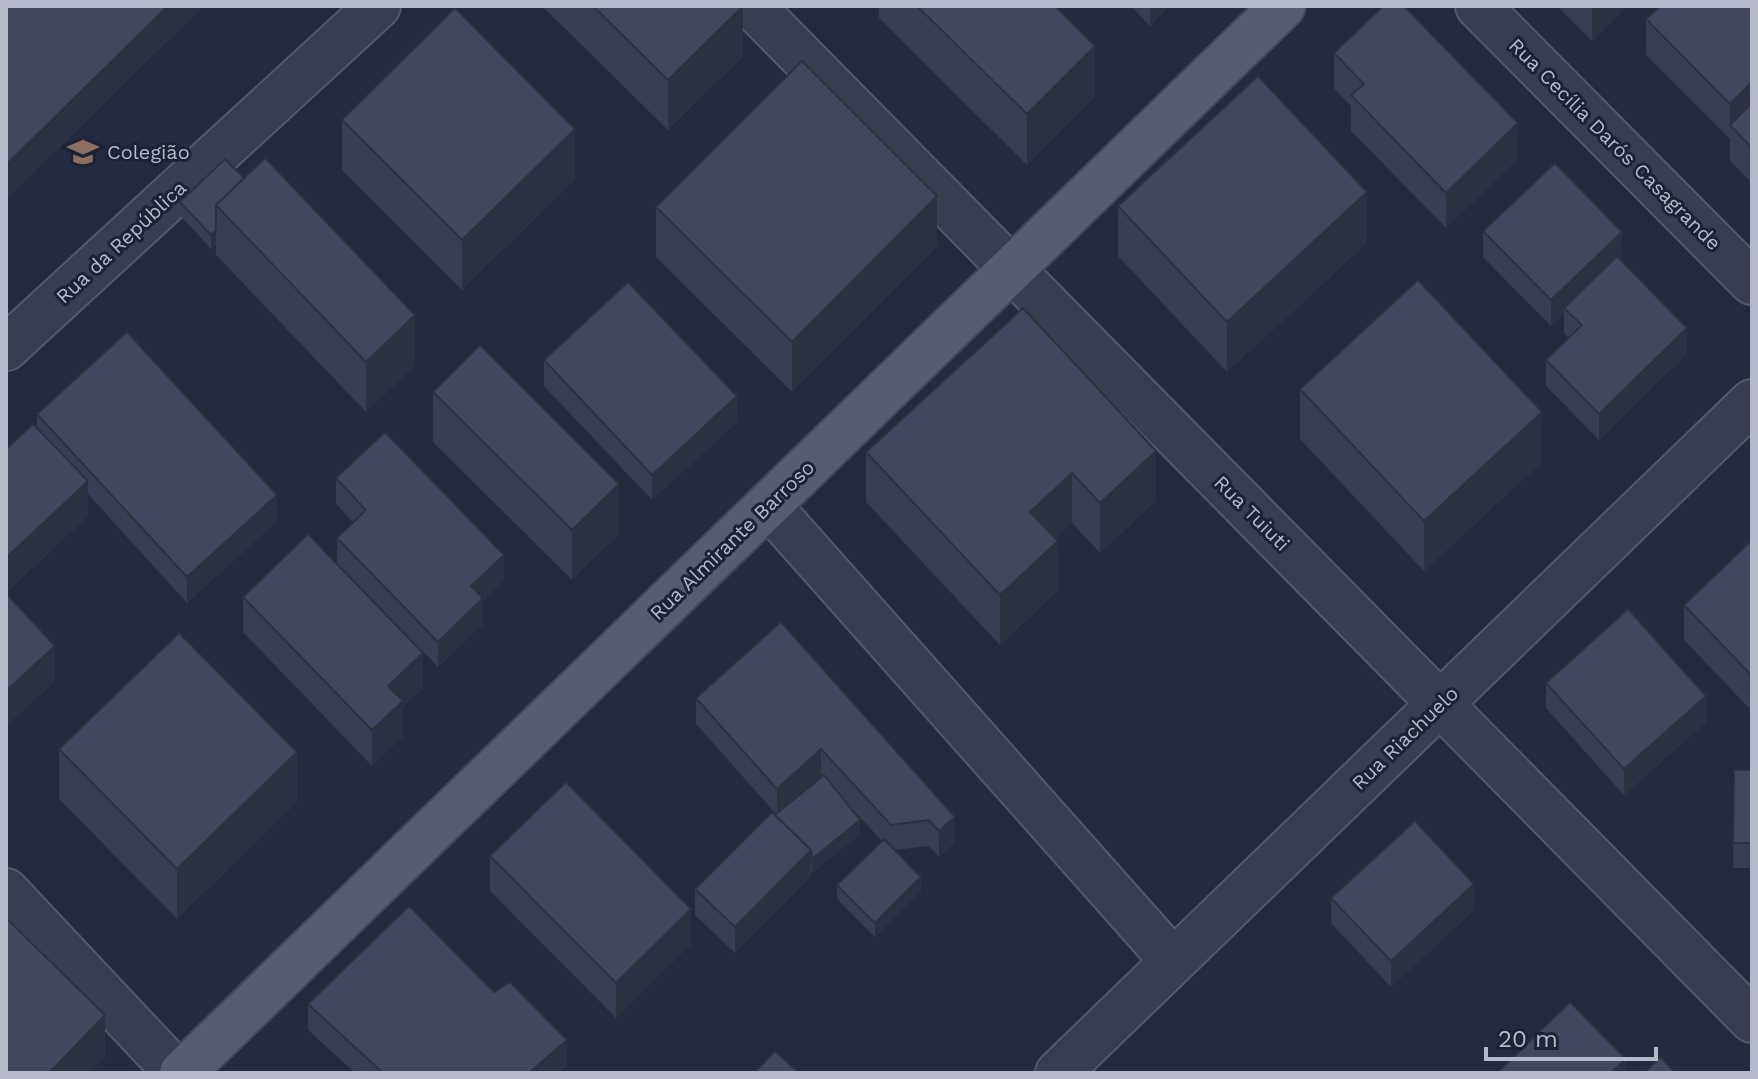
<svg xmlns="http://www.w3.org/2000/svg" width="1758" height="1079" font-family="'Work Sans',sans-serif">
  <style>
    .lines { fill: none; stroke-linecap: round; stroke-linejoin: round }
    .minor-casing { stroke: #53596a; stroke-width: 48 }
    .major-casing { stroke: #424758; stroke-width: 48 }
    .minor { stroke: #383e4f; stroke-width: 44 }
    .major { stroke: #565d6f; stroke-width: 44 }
    .wall { fill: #373d52; fill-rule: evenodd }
    .shaded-wall { fill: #2d3242 }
    .building { fill: #40475f; stroke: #2d3242; stroke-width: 2 }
    .labels { text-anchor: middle; stroke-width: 6; stroke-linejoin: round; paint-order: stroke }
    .street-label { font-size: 20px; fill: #b5b9ca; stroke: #1d2334 }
    .poi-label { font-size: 20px; fill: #b5b9ca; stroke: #1d2334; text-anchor: start }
  </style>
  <rect width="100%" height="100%" fill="#242b3f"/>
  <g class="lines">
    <defs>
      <path id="minor" d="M 752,6 L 1752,1020
        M 1478,6 L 1752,282
        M 6,348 L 378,6
        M 768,505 L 1173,961
        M 6,891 L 177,1073
        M 1058,1073 L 1752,402"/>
      <path id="major" d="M 182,1073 L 1283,6"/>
    </defs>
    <use href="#minor" class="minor-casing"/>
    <use href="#major" class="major-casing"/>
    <use href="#minor" class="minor"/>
    <use href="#major" class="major"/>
  </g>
  <path class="wall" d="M 542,6 L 743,6 L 743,56 L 668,130 Z
    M 879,6 L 1055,6 L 1095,96 L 1027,165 L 879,18 Z
    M 1131,6 L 1170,6 L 1150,26 Z
    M 1557,6 L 1627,6 L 1592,41 Z
    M 1752,6 L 1752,183 L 1730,161 L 1730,139 L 1646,55 L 1646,19 Z
    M 1334,53 L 1518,159 L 1446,228 L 1351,131 L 1351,106 L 1334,88 Z
    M 342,120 L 575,179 L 462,290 L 342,170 Z
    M 244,178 L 415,365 L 366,412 L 216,255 L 216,244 L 211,249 L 180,215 L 180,202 Z
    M 1118,206 L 1367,243 L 1227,372 L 1118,256 Z
    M 656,207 L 937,246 L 792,392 L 656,257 Z
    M 1483,231 L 1622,258 L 1620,259 L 1687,354 L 1599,440 L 1546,386 L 1546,360 L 1569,338 L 1564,333 L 1564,314 L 1551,326 L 1483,257 Z
    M 1023,308 L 1156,501 L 1100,553 L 1072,523 L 1056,538 L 1058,591 L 1000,645 L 866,502 L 866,452 Z
    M 544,360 L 737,422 L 652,500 L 544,386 Z
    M 1300,389 L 1542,462 L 1424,571 L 1300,439 Z
    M 433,392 L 619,534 L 572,580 L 433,442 Z
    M 37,414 L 277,521 L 187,603 L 88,494 L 88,516 L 6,593 L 37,429 Z
    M 336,478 L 504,580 L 483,601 L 483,624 L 438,667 L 337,563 L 337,538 L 353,522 L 336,504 Z
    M 1752,540 L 1752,711 L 1684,640 L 1684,605 Z
    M 243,597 L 423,688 L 403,707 L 403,736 L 372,766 L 243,632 Z
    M 781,622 L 955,842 L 939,857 L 929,846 L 895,850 L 921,891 L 875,937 L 837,899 L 837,885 L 882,841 L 844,800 L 860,834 L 812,873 L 811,872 L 811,876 L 735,953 L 695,915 L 695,889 L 776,814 L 696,724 L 696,698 ZM 821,775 L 822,776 L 785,807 Z
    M 1546,683 L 1706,722 L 1624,795 L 1546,708 Z
    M 59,749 L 297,802 L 177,919 L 59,799 Z
    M 1734,770 L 1752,770 L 1752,868 L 1733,868 Z
    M 490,856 L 691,944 L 616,1018 L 490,891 Z
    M 1331,898 L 1474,910 L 1391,987 L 1331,923 Z
    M 308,1004 L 567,1066 L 559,1073 L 355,1073 L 308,1030 Z"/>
  <path class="shaded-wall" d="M 168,6 L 204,6 L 6,200 L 6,165 Z
    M 743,6 L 743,56 L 668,130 L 668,80 Z
    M 1150,6 L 1170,6 L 1150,26 Z
    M 1592,6 L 1627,6 L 1592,41 Z
    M 1095,46 L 1095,96 L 1027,165 L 1027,114 Z
    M 1752,82 L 1752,117 L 1730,126 L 1730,104 Z
    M 1518,123 L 1518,159 L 1446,228 L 1446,193 Z
    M 575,129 L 575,179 L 462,290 L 462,240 Z
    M 1367,192 L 1367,243 L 1227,372 L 1227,322 Z
    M 937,196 L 937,246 L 792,392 L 792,342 Z
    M 216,230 L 216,244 L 211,249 L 211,235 Z
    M 1622,232 L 1622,258 L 1567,311 L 1564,308 L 1564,314 L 1551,326 L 1551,300 Z
    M 415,315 L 415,365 L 366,412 L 366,362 Z
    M 1687,328 L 1687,354 L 1599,440 L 1599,414 Z
    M 737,396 L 737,422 L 652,500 L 652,475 Z
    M 1542,412 L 1542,462 L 1424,571 L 1424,521 Z
    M 1156,451 L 1156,501 L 1100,553 L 1100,503 Z
    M 1072,473 L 1072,523 L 1030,562 L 1030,512 Z
    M 88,481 L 88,516 L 6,593 L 6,558 Z
    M 619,484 L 619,534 L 572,580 L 572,530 Z
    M 277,495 L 277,521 L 187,603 L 187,577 Z
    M 1058,541 L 1058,591 L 1000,645 L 1000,595 Z
    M 504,555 L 504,580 L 483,601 L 483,624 L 438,667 L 438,642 L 471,586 Z
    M 55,646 L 55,682 L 6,726 L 6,691 Z
    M 423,653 L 423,688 L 403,707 L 403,736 L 372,766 L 372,730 L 388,686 Z
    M 1706,696 L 1706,722 L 1624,795 L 1624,769 Z
    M 821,749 L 821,775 L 777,814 L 777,789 Z
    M 297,752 L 297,802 L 177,919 L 177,869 Z
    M 955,817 L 955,842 L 939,857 L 939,831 Z
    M 860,820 L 860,834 L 812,873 L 812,859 Z
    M 811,850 L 811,876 L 735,953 L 735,927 Z
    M 921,877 L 921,891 L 875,937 L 875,923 Z
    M 1474,884 L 1474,910 L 1391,987 L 1391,961 Z
    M 691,909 L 691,944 L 616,1018 L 616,983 Z
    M 105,1015 L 105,1057 L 90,1073 L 49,1073 Z
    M 567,1040 L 567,1066 L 559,1073 L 529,1073 Z
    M 1626,1059 L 1626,1073 L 1611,1073 Z"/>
  <path class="building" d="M 6,6 L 168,6 L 6,165 Z
    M 593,6 L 743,6 L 668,80 Z
    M 917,6 L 1055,6 L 1095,46 L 1027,114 Z
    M 1383,6 L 1404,6 L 1518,123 L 1446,193 L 1351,95 L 1364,84 L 1334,53 Z
    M 1660,6 L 1752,6 L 1752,82 L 1730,104 L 1646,19 Z
    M 455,8 L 575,129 L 462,240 L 342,120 Z
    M 802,61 L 937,196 L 792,342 L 656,207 Z
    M 1258,76 L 1367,192 L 1227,322 L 1118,206 Z
    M 1752,103 L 1752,148 L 1730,125 Z
    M 265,158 L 415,315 L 366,362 L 216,205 Z
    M 225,159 L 244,178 L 216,205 L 216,230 L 211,235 L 180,202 Z
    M 1555,163 L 1622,232 L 1551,300 L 1483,231 Z
    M 1617,256 L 1687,328 L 1599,414 L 1546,360 L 1582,325 L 1564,308 Z
    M 1418,280 L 1542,412 L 1424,521 L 1300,389 Z
    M 628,282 L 737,396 L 652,475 L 544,360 Z
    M 1023,308 L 1156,451 L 1100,503 L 1072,473 L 1030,512 L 1058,541 L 1000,595 L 866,452 Z
    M 127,332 L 277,495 L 187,577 L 37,414 Z
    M 480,345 L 619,484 L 572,530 L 433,392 Z
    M 33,424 L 88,481 L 6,558 L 6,449 Z
    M 385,432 L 504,555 L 471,586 L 483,598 L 438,642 L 337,538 L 366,510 L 336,478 Z
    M 308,534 L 423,653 L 388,686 L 403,701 L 372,730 L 243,597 Z
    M 1752,540 L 1752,676 L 1684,605 Z
    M 6,593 L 55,646 L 6,691 Z
    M 1628,609 L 1706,696 L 1624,769 L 1546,683 Z
    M 781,622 L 955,817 L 939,831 L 929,820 L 891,825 L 821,749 L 777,789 L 696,698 Z
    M 179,633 L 297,752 L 177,869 L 59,749 Z
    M 1734,770 L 1752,770 L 1752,843 L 1733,843 Z
    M 824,775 L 860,820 L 812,859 L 811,850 L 775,815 Z
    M 566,782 L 691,909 L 616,983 L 490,856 Z
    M 772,812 L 811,850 L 735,927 L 695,889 Z
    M 1415,821 L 1474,884 L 1391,961 L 1331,898 Z
    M 884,839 L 921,877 L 875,923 L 837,885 Z
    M 409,906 L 494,992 L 510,982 L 567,1040 L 529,1073 L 383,1073 L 308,1004 Z
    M 6,918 L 105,1015 L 49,1073 L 6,1073 Z
    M 1570,1002 L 1626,1059 L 1611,1073 L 1497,1073 Z
    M 775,1051 L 799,1073 L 754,1073 Z
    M 1660,1057 L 1676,1073 L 1644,1073 Z"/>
  <defs>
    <symbol id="school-bare" viewBox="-9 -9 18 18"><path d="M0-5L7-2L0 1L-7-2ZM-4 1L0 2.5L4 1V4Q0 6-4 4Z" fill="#8d6e63" stroke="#1d2334" stroke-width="2.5" paint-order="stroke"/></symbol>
  </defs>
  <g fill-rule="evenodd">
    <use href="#school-bare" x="61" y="130" width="44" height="44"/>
  </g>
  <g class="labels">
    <g class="street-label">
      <text transform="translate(1615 144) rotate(45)" y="7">Rua Cecília Darós Casagrande</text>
      <text transform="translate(121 242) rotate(-43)" y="7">Rua da República</text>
      <text transform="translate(1252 513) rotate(45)" y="7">Rua Tuiuti</text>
      <text transform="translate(732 540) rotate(-44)" y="7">Rua Almirante Barroso</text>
      <text transform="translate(1405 738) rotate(-44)" y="7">Rua Riachuelo</text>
    </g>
    <g class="poi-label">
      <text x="107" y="159">Colegião</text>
    </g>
  </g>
  <rect width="1758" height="1079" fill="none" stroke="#b5b9ca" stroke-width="16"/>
  <path d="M1486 1047v12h170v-12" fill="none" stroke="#b5b9ca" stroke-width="4"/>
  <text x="1498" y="1047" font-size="24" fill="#b5b9ca" stroke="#1d2334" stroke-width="6" paint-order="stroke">20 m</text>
</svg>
